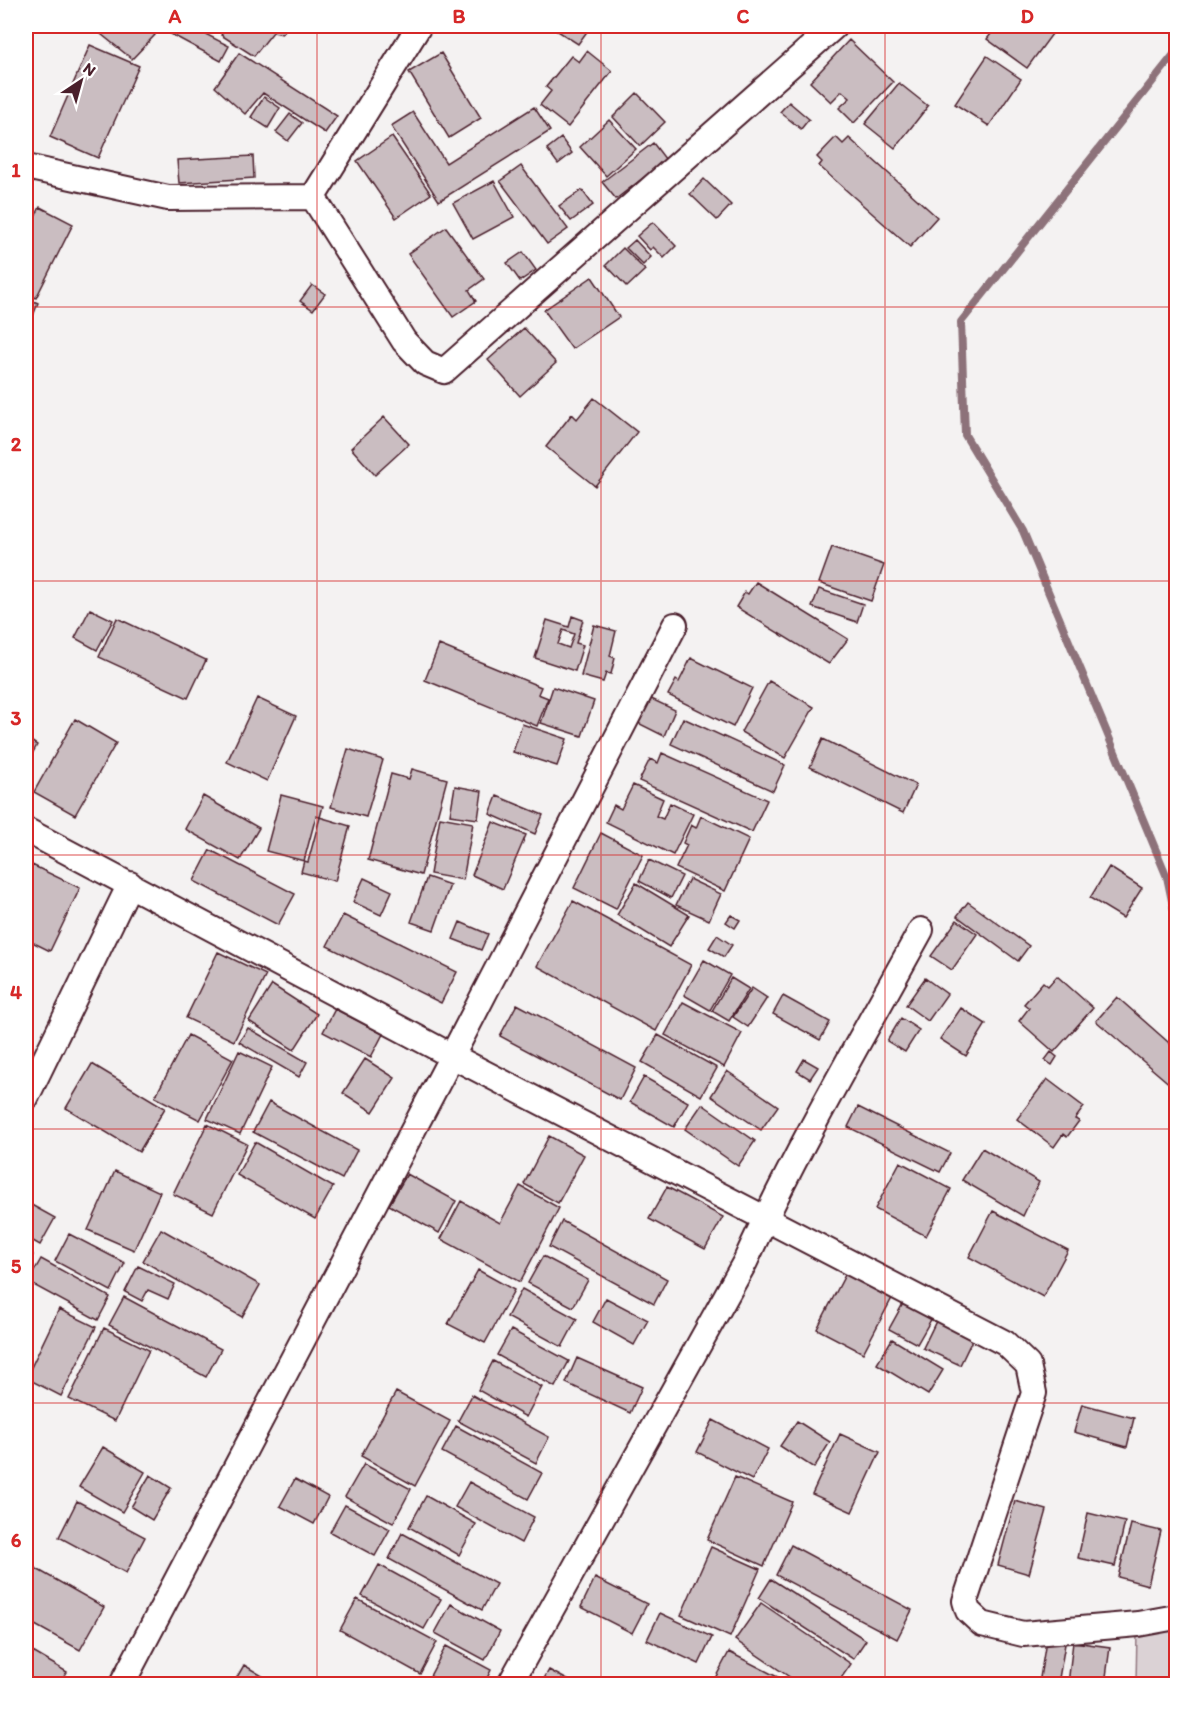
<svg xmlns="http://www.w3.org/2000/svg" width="1202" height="1710" font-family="Itim,sans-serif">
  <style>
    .green { fill: #dbd2d5; stroke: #927880; stroke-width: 1.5 }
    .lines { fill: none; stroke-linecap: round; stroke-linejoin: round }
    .stream { stroke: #8d727a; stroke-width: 8 }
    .building { fill: #cabdc1; stroke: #4a1f2b; stroke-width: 1.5; fill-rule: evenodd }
    .minor-casing { stroke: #4a1f2b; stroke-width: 28 }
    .minor { stroke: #fff; stroke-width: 24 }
    .grid { fill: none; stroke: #d62828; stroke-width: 1.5; stroke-opacity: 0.55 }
    .neatline { fill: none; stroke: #d62828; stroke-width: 2 }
    .grid-label { font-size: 20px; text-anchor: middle; font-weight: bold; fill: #d62828 }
  </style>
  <rect width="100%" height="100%" fill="#f4f2f2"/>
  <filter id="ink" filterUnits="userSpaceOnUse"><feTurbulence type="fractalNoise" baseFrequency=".0167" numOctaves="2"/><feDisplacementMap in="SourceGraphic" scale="12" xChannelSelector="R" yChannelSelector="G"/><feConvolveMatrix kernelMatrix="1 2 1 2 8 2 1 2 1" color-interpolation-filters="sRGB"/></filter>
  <g filter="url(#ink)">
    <path class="green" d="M 1176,1624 L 1176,1684 L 1136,1684 L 1137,1632 Z"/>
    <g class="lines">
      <path class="stream" d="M 1176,52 L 961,322 L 965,435 L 1023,531 L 1167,877 L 1176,920"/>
    </g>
    <path class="building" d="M 91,26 L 145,26 L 155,35 L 132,59 Z
      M 156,26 L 190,26 L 229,46 L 221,61 Z
      M 227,26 L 288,26 L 282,34 L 273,32 L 254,56 L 221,35 Z
      M 550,26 L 591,26 L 578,44 Z
      M 975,26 L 988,26 L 983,32 Z
      M 997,26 L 1049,26 L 1055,30 L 1027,68 L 987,39 Z
      M 849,40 L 893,82 L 854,123 L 839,108 L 850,98 L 842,91 L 831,102 L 810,82 Z
      M 90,45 L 139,66 L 98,158 L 50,137 Z
      M 587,51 L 612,71 L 568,127 L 540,105 L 551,91 L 546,87 L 571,56 L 579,62 Z
      M 239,53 L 337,116 L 325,133 L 263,93 L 245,114 L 215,87 Z
      M 441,53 L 481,118 L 449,138 L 409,72 Z
      M 987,56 L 1021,79 L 989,126 L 955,104 Z
      M 899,83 L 928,106 L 895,148 L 865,124 Z
      M 637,93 L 665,122 L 640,146 L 613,117 Z
      M 264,97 L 280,108 L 268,128 L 251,117 Z
      M 789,102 L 809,119 L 801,129 L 780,112 Z
      M 534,107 L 550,131 L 439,201 L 391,126 L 413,112 L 446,163 Z
      M 290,114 L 302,123 L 288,141 L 276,132 Z
      M 609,120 L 636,149 L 606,176 L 580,147 Z
      M 392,137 L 431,194 L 396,218 L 357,161 Z
      M 836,137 L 843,144 L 849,138 L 937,217 L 910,247 L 819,166 L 822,162 L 817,157 Z
      M 561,138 L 572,153 L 558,164 L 547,149 Z
      M 653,143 L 666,160 L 616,199 L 602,182 Z
      M 253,156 L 254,178 L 179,183 L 177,160 Z
      M 521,166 L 568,229 L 547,244 L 500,181 Z
      M 704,179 L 731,205 L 717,220 L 690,194 Z
      M 494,181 L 514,217 L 473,239 L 453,203 Z
      M 26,183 L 31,185 L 26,204 Z
      M 582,190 L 593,205 L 571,221 L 559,206 Z
      M 40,207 L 73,224 L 36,298 L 26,292 L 26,235 Z
      M 653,222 L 676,246 L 664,258 L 653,247 L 650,250 L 637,236 Z
      M 446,227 L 484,279 L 469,290 L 476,301 L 453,317 L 408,254 Z
      M 635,240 L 651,257 L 643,265 L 626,248 Z
      M 623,248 L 645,270 L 627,287 L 606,265 Z
      M 523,252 L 536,270 L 520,281 L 507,263 Z
      M 592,277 L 619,317 L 572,349 L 544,310 Z
      M 312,285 L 325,294 L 313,310 L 300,301 Z
      M 26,298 L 38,303 L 26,334 Z
      M 524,328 L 556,363 L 520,396 L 488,360 Z
      M 594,398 L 637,432 L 595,486 L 546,447 L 572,414 L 577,419 Z
      M 384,417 L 409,444 L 375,475 L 351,448 Z
      M 832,547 L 884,565 L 871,601 L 819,583 Z
      M 756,582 L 848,639 L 829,664 L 736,607 L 745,592 L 748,594 Z
      M 819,589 L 863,604 L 857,622 L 812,607 Z
      M 90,609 L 113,620 L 97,650 L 75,638 Z
      M 572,616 L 583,620 L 576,643 L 583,645 L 575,671 L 535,658 L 547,620 L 569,627 ZM 563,630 L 574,634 L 569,648 L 558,644 Z
      M 117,618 L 206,660 L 188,698 L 99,657 Z
      M 594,625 L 616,631 L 610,656 L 615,658 L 611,674 L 606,673 L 603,682 L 581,676 Z
      M 439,645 L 541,687 L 538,694 L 548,698 L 537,726 L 425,680 Z
      M 691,658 L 752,688 L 733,727 L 668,695 L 676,680 L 679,682 Z
      M 769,681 L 814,707 L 785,758 L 741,732 Z
      M 553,687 L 594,701 L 582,736 L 541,723 Z
      M 645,696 L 675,710 L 664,736 L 634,721 Z
      M 257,698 L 296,716 L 267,781 L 227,762 Z
      M 683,718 L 785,765 L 773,791 L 671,744 Z
      M 75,719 L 116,743 L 75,815 L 34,792 Z
      M 522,724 L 567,739 L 557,766 L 513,752 Z
      M 26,738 L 37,745 L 26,765 Z
      M 823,739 L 916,785 L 903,813 L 810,767 Z
      M 348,749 L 383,760 L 366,817 L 331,807 Z
      M 662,753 L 767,800 L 752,832 L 639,781 L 650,759 L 658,763 Z
      M 412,769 L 447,779 L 421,875 L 368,860 L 391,774 L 409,779 Z
      M 633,785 L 663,799 L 656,816 L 663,819 L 670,803 L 693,814 L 673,855 L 606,822 L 614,805 L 621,809 Z
      M 455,786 L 482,791 L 478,819 L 450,815 Z
      M 281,795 L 323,806 L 308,862 L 266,851 Z
      M 203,796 L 259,828 L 240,860 L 185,829 Z
      M 497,796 L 543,815 L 535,834 L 490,814 Z
      M 316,816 L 350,826 L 335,881 L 301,872 Z
      M 701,816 L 749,839 L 725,891 L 676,868 L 687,845 L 683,843 L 691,825 L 696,828 Z
      M 440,817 L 473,823 L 463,880 L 430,874 Z
      M 493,822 L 526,835 L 503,889 L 472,875 Z
      M 601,833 L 643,855 L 616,909 L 574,888 Z
      M 210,850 L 295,894 L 278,925 L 194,881 Z
      M 649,860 L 682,876 L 671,898 L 639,881 Z
      M 32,865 L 80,888 L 50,951 L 26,939 L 26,878 Z
      M 1109,867 L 1142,888 L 1123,918 L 1090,898 Z
      M 427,877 L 450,885 L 434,930 L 411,922 Z
      M 364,878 L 392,891 L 381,915 L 353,902 Z
      M 689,879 L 721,894 L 709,920 L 676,905 Z
      M 636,883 L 689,915 L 669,947 L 617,915 Z
      M 573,901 L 691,965 L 656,1031 L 537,966 Z
      M 968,902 L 1029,946 L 1018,961 L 957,916 Z
      M 343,915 L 457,972 L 441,1003 L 327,946 Z
      M 731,915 L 740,920 L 735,928 L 726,922 Z
      M 957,920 L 977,934 L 952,970 L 931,956 Z
      M 460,922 L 488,934 L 481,950 L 453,939 Z
      M 717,935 L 732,945 L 724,957 L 709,948 Z
      M 218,952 L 266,975 L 234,1041 L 186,1018 Z
      M 704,960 L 730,975 L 710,1010 L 684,995 Z
      M 1057,976 L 1093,1008 L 1054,1052 L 1019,1021 L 1029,1008 L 1024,1004 L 1043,982 L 1048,986 Z
      M 731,978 L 749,989 L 729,1021 L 712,1011 Z
      M 925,978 L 947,994 L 928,1021 L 906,1005 Z
      M 272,985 L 317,1014 L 294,1050 L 249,1021 Z
      M 752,988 L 767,998 L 748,1027 L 733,1017 Z
      M 783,996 L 830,1022 L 820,1040 L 773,1014 Z
      M 1117,997 L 1176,1049 L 1176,1081 L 1172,1086 L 1096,1021 Z
      M 683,1002 L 742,1033 L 724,1067 L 665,1035 Z
      M 517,1004 L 636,1068 L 620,1100 L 500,1036 Z
      M 961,1008 L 986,1024 L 966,1056 L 940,1039 Z
      M 335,1009 L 383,1034 L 371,1057 L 323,1032 Z
      M 901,1018 L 919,1030 L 905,1052 L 887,1041 Z
      M 248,1028 L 307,1062 L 299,1077 L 239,1042 Z
      M 188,1035 L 233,1059 L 200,1120 L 155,1097 Z
      M 658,1035 L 717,1068 L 701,1096 L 642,1062 Z
      M 239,1051 L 272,1067 L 240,1134 L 207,1119 Z
      M 1051,1052 L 1057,1057 L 1052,1065 L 1045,1060 Z
      M 365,1059 L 395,1078 L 373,1112 L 343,1093 Z
      M 804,1059 L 818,1067 L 810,1079 L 797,1071 Z
      M 92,1064 L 165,1108 L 139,1152 L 66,1108 Z
      M 727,1071 L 778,1106 L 761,1130 L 711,1096 Z
      M 644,1077 L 688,1102 L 674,1127 L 630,1102 Z
      M 1047,1079 L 1084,1107 L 1075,1119 L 1079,1121 L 1067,1137 L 1063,1134 L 1054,1147 L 1017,1119 Z
      M 269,1102 L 357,1150 L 342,1179 L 253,1132 Z
      M 702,1104 L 755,1141 L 738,1166 L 685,1129 Z
      M 858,1107 L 950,1153 L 940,1172 L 848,1127 Z
      M 207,1124 L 247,1144 L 213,1213 L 173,1194 Z
      M 549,1136 L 584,1155 L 558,1203 L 524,1184 Z
      M 255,1142 L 333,1187 L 315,1219 L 237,1175 Z
      M 982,1148 L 1039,1182 L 1023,1216 L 962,1180 Z
      M 900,1162 L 951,1189 L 926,1236 L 875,1209 Z
      M 115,1171 L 160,1192 L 134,1250 L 88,1230 Z
      M 407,1174 L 456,1201 L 439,1233 L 389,1205 Z
      M 520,1186 L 559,1208 L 520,1282 L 441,1239 L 461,1201 L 500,1223 Z
      M 667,1187 L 723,1217 L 705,1249 L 649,1219 Z
      M 26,1202 L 55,1218 L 40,1245 L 26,1237 Z
      M 993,1211 L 1068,1250 L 1043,1297 L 969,1257 Z
      M 562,1221 L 667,1279 L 654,1304 L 549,1247 Z
      M 161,1229 L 260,1285 L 242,1317 L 143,1261 Z
      M 69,1234 L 125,1263 L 111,1291 L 55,1261 Z
      M 26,1250 L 33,1255 L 26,1269 Z
      M 543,1256 L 588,1280 L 573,1307 L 528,1283 Z
      M 41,1259 L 110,1297 L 98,1320 L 28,1282 Z
      M 138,1266 L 175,1284 L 168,1299 L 148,1290 L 142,1301 L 125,1292 Z
      M 478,1270 L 514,1290 L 485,1343 L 448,1324 Z
      M 846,1273 L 892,1298 L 863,1353 L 817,1329 Z
      M 522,1289 L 577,1319 L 562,1347 L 507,1317 Z
      M 124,1297 L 221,1349 L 206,1377 L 109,1325 Z
      M 606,1298 L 648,1320 L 634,1345 L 593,1322 Z
      M 905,1300 L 933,1316 L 917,1344 L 889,1329 Z
      M 59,1309 L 96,1327 L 61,1396 L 26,1378 Z
      M 938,1317 L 975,1334 L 960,1365 L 923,1348 Z
      M 104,1328 L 149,1350 L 115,1421 L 69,1399 Z
      M 511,1330 L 569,1361 L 555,1387 L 497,1355 Z
      M 892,1339 L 943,1370 L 928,1395 L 877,1364 Z
      M 577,1358 L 642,1387 L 630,1413 L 566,1383 Z
      M 493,1361 L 542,1387 L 526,1417 L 478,1390 Z
      M 396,1392 L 450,1421 L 415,1486 L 361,1456 Z
      M 472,1395 L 549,1437 L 536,1463 L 458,1421 Z
      M 1082,1404 L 1134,1418 L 1127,1447 L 1074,1432 Z
      M 713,1420 L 768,1449 L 752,1480 L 697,1452 Z
      M 797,1421 L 830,1442 L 814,1468 L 780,1446 Z
      M 456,1426 L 542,1473 L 528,1499 L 442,1452 Z
      M 840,1434 L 880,1452 L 852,1512 L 812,1494 Z
      M 103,1447 L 145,1472 L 122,1512 L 79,1487 Z
      M 364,1464 L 411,1489 L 393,1523 L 345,1497 Z
      M 150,1475 L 171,1488 L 152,1520 L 131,1507 Z
      M 735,1477 L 792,1502 L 764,1566 L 707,1540 Z
      M 295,1479 L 328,1497 L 314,1524 L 280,1506 Z
      M 469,1482 L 534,1517 L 521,1543 L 455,1507 Z
      M 426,1496 L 476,1524 L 459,1555 L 409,1527 Z
      M 77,1501 L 145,1537 L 126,1573 L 59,1537 Z
      M 1015,1501 L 1047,1510 L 1029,1574 L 998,1565 Z
      M 345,1505 L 390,1529 L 375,1556 L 330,1532 Z
      M 1088,1513 L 1125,1522 L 1115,1566 L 1078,1558 Z
      M 1131,1524 L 1161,1531 L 1148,1585 L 1118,1577 Z
      M 402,1533 L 496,1584 L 482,1610 L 389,1559 Z
      M 791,1545 L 912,1610 L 897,1639 L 776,1575 Z
      M 711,1547 L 760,1569 L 730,1637 L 681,1615 Z
      M 26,1563 L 104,1607 L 80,1650 L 26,1620 Z
      M 379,1565 L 441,1599 L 424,1629 L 362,1596 Z
      M 595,1578 L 647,1604 L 632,1633 L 581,1607 Z
      M 771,1579 L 866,1640 L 853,1659 L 759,1598 Z
      M 357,1599 L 437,1642 L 420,1674 L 340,1630 Z
      M 761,1603 L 851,1664 L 837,1684 L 800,1684 L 735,1640 Z
      M 451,1604 L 500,1631 L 485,1660 L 435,1633 Z
      M 660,1613 L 712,1637 L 699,1664 L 647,1640 Z
      M 1046,1641 L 1065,1644 L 1058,1684 L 1039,1684 Z
      M 1073,1642 L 1110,1647 L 1105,1684 L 1068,1684 Z
      M 446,1646 L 491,1670 L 484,1684 L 446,1684 L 430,1676 Z
      M 26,1648 L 67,1672 L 59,1684 L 26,1684 Z
      M 729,1652 L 791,1684 L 712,1684 Z
      M 244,1665 L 276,1684 L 233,1684 Z
      M 549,1670 L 575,1684 L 541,1684 Z"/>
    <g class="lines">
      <defs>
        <path id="minor" d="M 26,167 L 168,198 L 313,197 L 419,26
          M 313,197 L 404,341 L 425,363 L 444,371 L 835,26
          M 26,830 L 452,1056 L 1005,1343 L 1028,1365 L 1034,1393 L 965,1601 L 968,1611 L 982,1624 L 1023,1634 L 1138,1624 L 1176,1617
          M 26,1098 L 130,884
          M 122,1684 L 452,1056 L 675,625
          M 510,1684 L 745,1262 C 797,1148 861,1039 921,930"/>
      </defs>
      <use href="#minor" class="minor-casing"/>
      <use href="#minor" class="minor"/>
    </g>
  </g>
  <path class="grid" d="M 317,26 L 317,1684M 601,26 L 601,1684M 885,26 L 885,1684M 26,307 L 1176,307M 26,581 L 1176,581M 26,855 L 1176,855M 26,1129 L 1176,1129M 26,1403 L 1176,1403"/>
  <rect width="1202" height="1710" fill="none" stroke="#fff" stroke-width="66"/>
  <g transform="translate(81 81) rotate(36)" stroke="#ffffff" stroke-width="4.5" paint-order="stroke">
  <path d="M0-4.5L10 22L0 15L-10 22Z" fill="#4a1f2b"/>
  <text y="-9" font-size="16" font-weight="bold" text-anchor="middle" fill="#4a1f2b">N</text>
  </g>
  <rect x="33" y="33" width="1136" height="1644" class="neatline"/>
  <g class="grid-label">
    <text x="175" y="23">A</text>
    <text x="459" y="23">B</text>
    <text x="743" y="23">C</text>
    <text x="1027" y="23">D</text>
    <text x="16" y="177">1</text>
    <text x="16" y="451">2</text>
    <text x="16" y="725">3</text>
    <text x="16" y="999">4</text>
    <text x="16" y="1273">5</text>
    <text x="16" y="1547">6</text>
  </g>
</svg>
